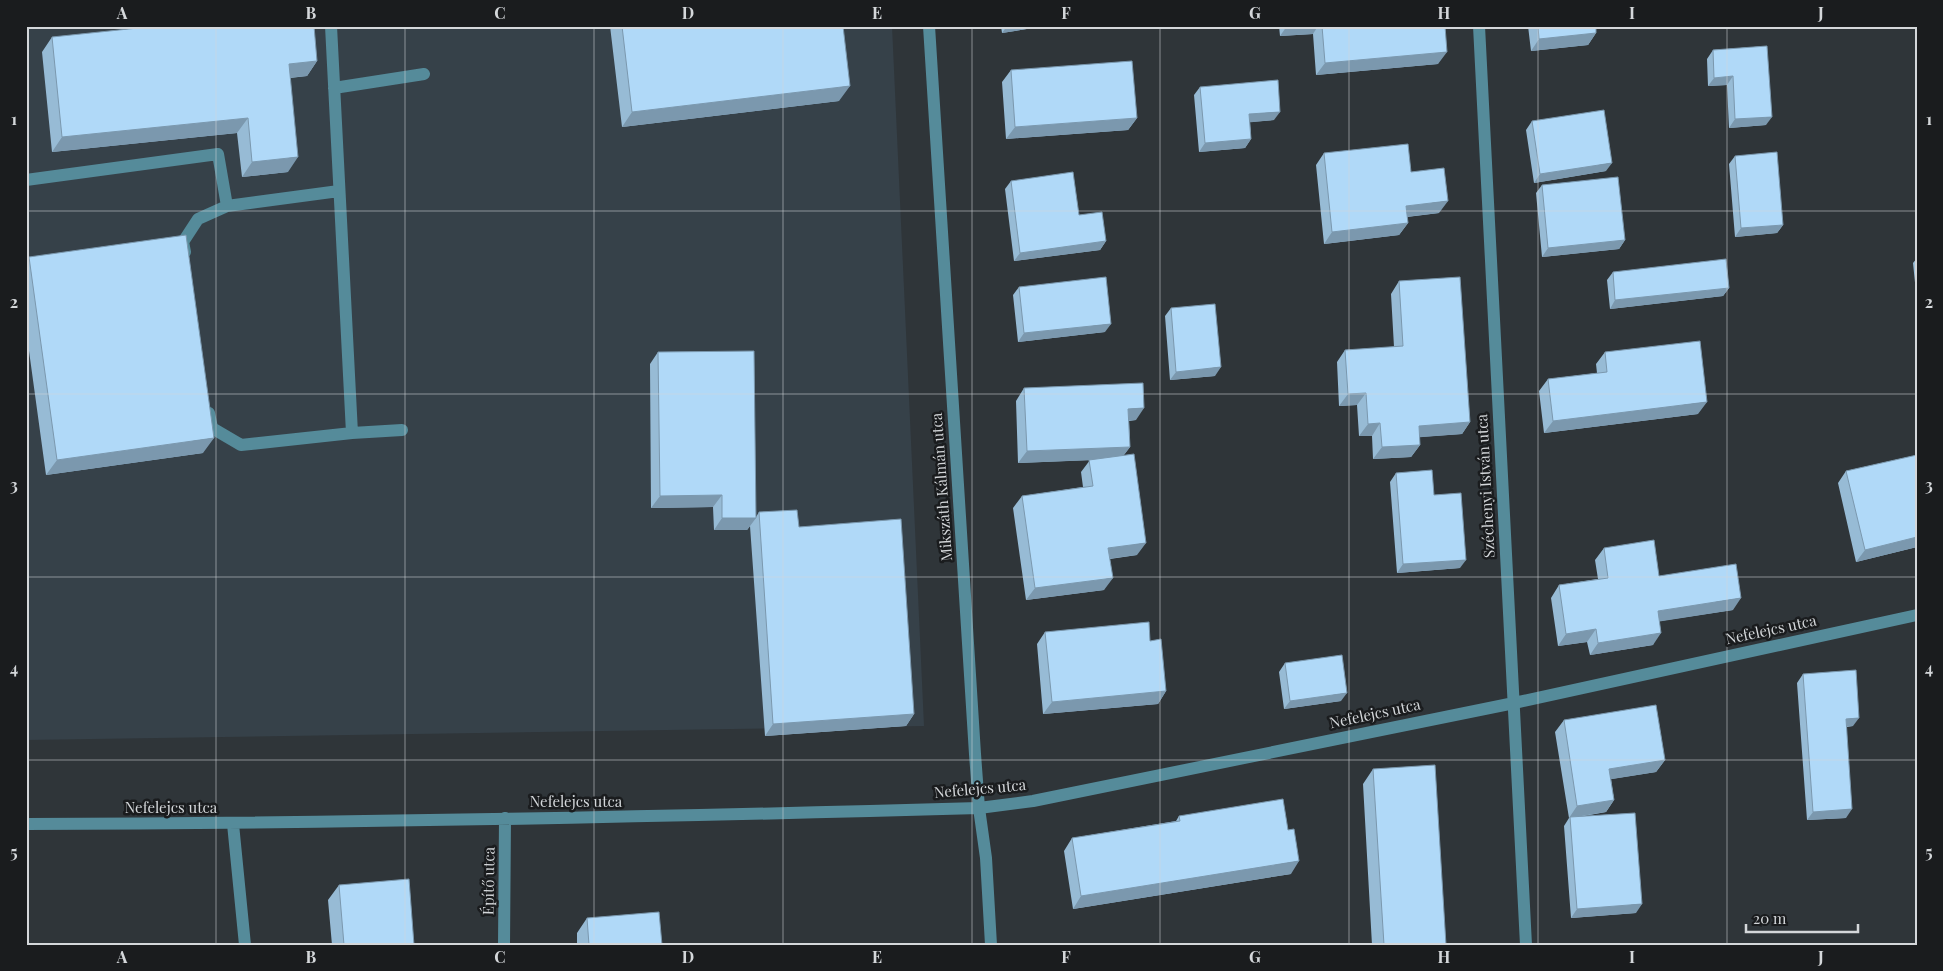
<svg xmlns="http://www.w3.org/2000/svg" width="1943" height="971" font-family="'Playfair Display',serif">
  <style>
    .built { fill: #364149 }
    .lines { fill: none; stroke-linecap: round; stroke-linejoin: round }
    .minor { stroke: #558b9a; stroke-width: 12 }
    .wall { fill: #97bbd5 }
    .shaded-wall { fill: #7b98ae }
    .building { fill: #b0d9f8; stroke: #7b98ae }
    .grid { fill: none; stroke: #d4d7da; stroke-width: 1; stroke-opacity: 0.55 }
    .labels { text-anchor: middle; stroke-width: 5; stroke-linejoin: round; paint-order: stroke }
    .street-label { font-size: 15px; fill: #d4d7da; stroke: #1a1c1e }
    .neatline { fill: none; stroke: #d4d7da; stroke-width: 2 }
    .grid-label { font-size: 16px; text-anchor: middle; font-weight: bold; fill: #d4d7da }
  </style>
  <rect width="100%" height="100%" fill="#2f3539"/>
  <path class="built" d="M 26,26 L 892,26 L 924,726 L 26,740 Z"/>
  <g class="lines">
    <path class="minor" d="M 331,26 L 352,433
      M 929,26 L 975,754 L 979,808 L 986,858 L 991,945
      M 1479,26 L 1526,945
      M 334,88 L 424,74
      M 26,180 L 218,154 L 227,206
      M 185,252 L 183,242 L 198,219 L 227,206 L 339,191
      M 209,413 L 212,428 L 241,445 L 352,433 L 402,430
      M 26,824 C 344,823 661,817 979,808 L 1033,801 L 1514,703 L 1917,615
      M 233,824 L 245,945
      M 504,945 L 505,818"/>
  </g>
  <path class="wall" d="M 610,26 L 843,26 L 839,101 L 622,127 Z
    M 1001,26 L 1045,26 L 1002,33 Z
    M 1279,26 L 1445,26 L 1438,64 L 1316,75 L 1313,34 L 1280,36 Z
    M 1528,26 L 1596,26 L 1596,33 L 1588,45 L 1531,51 Z
    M 52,37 L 317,61 L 307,76 L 290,78 L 288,172 L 242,177 L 237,133 L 52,152 L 42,52 Z
    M 1767,46 L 1766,125 L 1729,128 L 1727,85 L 1708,86 L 1707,59 L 1713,50 Z
    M 1011,70 L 1137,118 L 1128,130 L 1006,139 L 1002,82 Z
    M 1200,87 L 1274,120 L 1250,122 L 1251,139 L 1245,148 L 1199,152 L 1194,95 Z
    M 1532,121 L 1606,171 L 1534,183 L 1526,130 Z
    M 1324,153 L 1411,172 L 1439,213 L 1407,217 L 1408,223 L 1399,235 L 1324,244 L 1316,165 Z
    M 1735,156 L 1783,225 L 1777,233 L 1735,237 L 1729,164 Z
    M 1011,181 L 1079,215 L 1106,241 L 1100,250 L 1014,261 L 1005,189 Z
    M 1542,185 L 1625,240 L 1619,249 L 1542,257 L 1536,193 Z
    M 29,257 L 203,453 L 46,475 L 26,329 L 26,262 Z
    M 1917,258 L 1917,302 L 1913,263 Z
    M 1613,272 L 1729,288 L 1723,296 L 1610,309 L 1607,280 Z
    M 1399,281 L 1470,422 L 1462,434 L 1419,437 L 1420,445 L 1411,457 L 1373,459 L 1372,436 L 1359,436 L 1357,405 L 1339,406 L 1337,362 L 1345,350 L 1394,347 L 1391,294 Z
    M 1019,287 L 1105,332 L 1018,342 L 1013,295 Z
    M 1171,308 L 1215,376 L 1170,380 L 1165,316 Z
    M 658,352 L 756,517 L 759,512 L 799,527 L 914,714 L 906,726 L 765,736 L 750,526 L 747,530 L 714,530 L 713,507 L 651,508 L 650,364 Z
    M 1605,352 L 1698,414 L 1544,433 L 1539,391 L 1548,379 L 1597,373 L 1596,364 Z
    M 1024,388 L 1136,420 L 1129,421 L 1130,447 L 1123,456 L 1137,555 L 1110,559 L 1104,590 L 1026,600 L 1013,508 L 1022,496 L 1083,487 L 1081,472 L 1090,460 L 1018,463 L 1016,401 Z
    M 1917,455 L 1917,547 L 1856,562 L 1838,483 L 1846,471 Z
    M 1396,473 L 1434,495 L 1460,568 L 1397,573 L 1390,482 Z
    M 1604,548 L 1659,576 L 1733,610 L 1660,621 L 1653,645 L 1590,655 L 1587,642 L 1558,646 L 1551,598 L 1559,585 L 1598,579 L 1595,560 Z
    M 1045,632 L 1150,641 L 1166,691 L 1158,704 L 1043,714 L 1037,644 Z
    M 1285,663 L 1341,701 L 1284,709 L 1279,672 Z
    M 1803,674 L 1853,726 L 1847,727 L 1846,818 L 1807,820 L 1797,683 Z
    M 1564,720 L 1665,760 L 1656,772 L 1611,779 L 1614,800 L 1606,812 L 1579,817 L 1636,913 L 1571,918 L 1564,826 L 1569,818 L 1555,732 Z
    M 1373,769 L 1446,945 L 1372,945 L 1363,784 Z
    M 1179,816 L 1291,874 L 1073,909 L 1064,851 L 1072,838 L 1176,821 Z
    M 339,885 L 414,945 L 332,945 L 328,900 Z
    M 587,918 L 662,945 L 577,945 L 577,933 Z"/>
  <path class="shaded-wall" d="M 1007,26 L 1045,26 L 1002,33 Z
    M 1287,26 L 1318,26 L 1313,34 L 1280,36 Z
    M 1596,33 L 1588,45 L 1531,51 L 1539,39 Z
    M 1447,52 L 1438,64 L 1316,75 L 1325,63 Z
    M 317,61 L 307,76 L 278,79 L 289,64 Z
    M 1733,76 L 1727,85 L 1708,86 L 1714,78 Z
    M 850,86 L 839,101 L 622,127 L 632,112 Z
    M 1280,112 L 1274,120 L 1243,123 L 1249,114 Z
    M 1772,117 L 1766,125 L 1729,128 L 1735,119 Z
    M 248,118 L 237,133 L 52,152 L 62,137 Z
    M 1137,118 L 1128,130 L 1006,139 L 1015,127 Z
    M 1251,139 L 1245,148 L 1199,152 L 1205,143 Z
    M 298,157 L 288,172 L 242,177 L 252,162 Z
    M 1612,163 L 1606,171 L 1534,183 L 1540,174 Z
    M 1448,201 L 1439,213 L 1397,218 L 1406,206 Z
    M 1408,223 L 1399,235 L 1324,244 L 1332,232 Z
    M 1783,225 L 1777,233 L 1735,237 L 1741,228 Z
    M 1625,240 L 1619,249 L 1542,257 L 1548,248 Z
    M 1106,241 L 1100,250 L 1014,261 L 1020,253 Z
    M 1729,288 L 1723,296 L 1610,309 L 1615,300 Z
    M 1111,324 L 1105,332 L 1018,342 L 1024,333 Z
    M 1221,367 L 1215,376 L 1170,380 L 1176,372 Z
    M 1366,393 L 1357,405 L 1339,406 L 1348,394 Z
    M 1707,402 L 1698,414 L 1544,433 L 1553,421 Z
    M 1144,408 L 1136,420 L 1120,421 L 1128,409 Z
    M 1470,422 L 1462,434 L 1410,438 L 1419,426 Z
    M 1380,423 L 1372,436 L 1359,436 L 1368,424 Z
    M 214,438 L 203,453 L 46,475 L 57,460 Z
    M 1420,445 L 1411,457 L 1373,459 L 1382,447 Z
    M 1130,447 L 1121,459 L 1018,463 L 1027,451 Z
    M 722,495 L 713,507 L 651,508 L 660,496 Z
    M 722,518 L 756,518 L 747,530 L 714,530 Z
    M 1917,537 L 1917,547 L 1856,562 L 1865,550 Z
    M 1146,543 L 1137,555 L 1100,560 L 1108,548 Z
    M 1466,560 L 1460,568 L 1397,573 L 1403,564 Z
    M 1113,578 L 1104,590 L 1026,600 L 1035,588 Z
    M 1741,598 L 1733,610 L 1650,623 L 1658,611 Z
    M 1596,629 L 1587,642 L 1558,646 L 1566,634 Z
    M 1661,633 L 1653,645 L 1590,655 L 1598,643 Z
    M 1166,691 L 1158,704 L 1043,714 L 1052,702 Z
    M 1347,693 L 1341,701 L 1284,709 L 1290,701 Z
    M 914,714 L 906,726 L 765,736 L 773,724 Z
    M 1859,718 L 1853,726 L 1840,727 L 1846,719 Z
    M 1665,760 L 1656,772 L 1600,781 L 1609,769 Z
    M 1614,800 L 1606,812 L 1569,818 L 1577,806 Z
    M 1852,809 L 1846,818 L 1807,820 L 1813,812 Z
    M 1299,861 L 1291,874 L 1073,909 L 1081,896 Z
    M 1642,904 L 1636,913 L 1571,918 L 1577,909 Z"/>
  <path class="building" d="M 157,26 L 314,26 L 317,61 L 289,64 L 298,157 L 252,162 L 248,118 L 62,137 L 52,37 Z
    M 622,26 L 843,26 L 850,86 L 632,112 Z
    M 1322,26 L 1445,26 L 1447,52 L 1325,63 Z
    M 1538,26 L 1596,26 L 1596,33 L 1539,39 Z
    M 1767,46 L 1772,117 L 1735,119 L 1733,76 L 1714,78 L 1713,50 Z
    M 1132,61 L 1137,118 L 1015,127 L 1011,70 Z
    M 1278,80 L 1280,112 L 1249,114 L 1251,139 L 1205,143 L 1200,87 Z
    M 1604,110 L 1612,163 L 1540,174 L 1532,121 Z
    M 1408,144 L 1411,172 L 1444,168 L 1448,201 L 1406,206 L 1408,223 L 1332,232 L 1324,153 Z
    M 1777,152 L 1783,225 L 1741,228 L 1735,156 Z
    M 1073,172 L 1079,215 L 1102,212 L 1106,241 L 1020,253 L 1011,181 Z
    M 1618,177 L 1625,240 L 1548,248 L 1542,185 Z
    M 186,235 L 214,438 L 57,460 L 29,257 Z
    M 1726,259 L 1729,288 L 1615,300 L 1613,272 Z
    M 1106,277 L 1111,324 L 1024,333 L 1019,287 Z
    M 1460,277 L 1470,422 L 1419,426 L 1420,445 L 1382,447 L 1380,423 L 1368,424 L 1366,393 L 1348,394 L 1345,350 L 1403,346 L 1399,281 Z
    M 1215,304 L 1221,367 L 1176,372 L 1171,308 Z
    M 1700,341 L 1707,402 L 1553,421 L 1548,379 L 1607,372 L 1605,352 Z
    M 754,351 L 756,518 L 722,518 L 722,495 L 660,496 L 658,352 Z
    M 1143,383 L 1144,408 L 1128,409 L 1130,447 L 1027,451 L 1024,388 Z
    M 1134,454 L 1146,543 L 1108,548 L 1113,578 L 1035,588 L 1022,496 L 1093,486 L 1089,460 Z
    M 1917,455 L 1917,537 L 1865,550 L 1846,471 Z
    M 1432,470 L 1434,495 L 1461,493 L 1466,560 L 1403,564 L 1396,473 Z
    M 797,510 L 799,527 L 901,519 L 914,714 L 773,724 L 759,512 Z
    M 1654,540 L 1659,576 L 1736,564 L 1741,598 L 1658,611 L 1661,633 L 1598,643 L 1596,629 L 1566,634 L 1559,585 L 1608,578 L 1604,548 Z
    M 1149,622 L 1150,641 L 1161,639 L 1166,691 L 1052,702 L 1045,632 Z
    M 1342,655 L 1347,693 L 1290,701 L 1285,663 Z
    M 1856,670 L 1859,718 L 1846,719 L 1852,809 L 1813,812 L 1803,674 Z
    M 1656,705 L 1665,760 L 1609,769 L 1614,800 L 1577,806 L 1564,720 Z
    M 1435,765 L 1446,945 L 1384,945 L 1373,769 Z
    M 1283,799 L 1288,830 L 1294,829 L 1299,861 L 1081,896 L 1072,838 L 1180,821 L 1179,816 Z
    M 1635,813 L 1642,904 L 1577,909 L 1570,817 Z
    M 409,879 L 414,945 L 344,945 L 339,885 Z
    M 659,912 L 662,945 L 589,945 L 587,918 Z"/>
  <path class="grid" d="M 216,26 L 216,945M 405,26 L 405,945M 594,26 L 594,945M 783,26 L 783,945M 972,26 L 972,945M 1160,26 L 1160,945M 1349,26 L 1349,945M 1538,26 L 1538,945M 1727,26 L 1727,945M 26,211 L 1917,211M 26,394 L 1917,394M 26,577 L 1917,577M 26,760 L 1917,760"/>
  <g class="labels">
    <g class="street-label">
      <text transform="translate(1486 486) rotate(-93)" y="5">Széchenyi István utca</text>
      <text transform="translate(942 487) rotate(-94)" y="5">Mikszáth Kálmán utca</text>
      <text transform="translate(1771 630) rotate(-12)" y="5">Nefelejcs utca</text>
      <text transform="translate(1375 714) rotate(-12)" y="5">Nefelejcs utca</text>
      <text transform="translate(980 789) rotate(-5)" y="5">Nefelejcs utca</text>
      <text x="576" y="807">Nefelejcs utca</text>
      <text x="171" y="813">Nefelejcs utca</text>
      <text transform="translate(489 881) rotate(-89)" y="5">Építő utca</text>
    </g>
  </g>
  <rect width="1943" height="971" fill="none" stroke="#1a1c1e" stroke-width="55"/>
  <path d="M1746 924v8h112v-8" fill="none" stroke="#d4d7da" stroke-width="2.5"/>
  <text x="1753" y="924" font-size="15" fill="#d4d7da" stroke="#1a1c1e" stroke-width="4" paint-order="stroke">20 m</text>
  <rect x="28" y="28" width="1888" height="916" class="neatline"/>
  <g class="grid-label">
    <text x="122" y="19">A</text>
    <text x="311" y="19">B</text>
    <text x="500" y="19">C</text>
    <text x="688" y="19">D</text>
    <text x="877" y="19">E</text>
    <text x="1066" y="19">F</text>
    <text x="1255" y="19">G</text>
    <text x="1444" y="19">H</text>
    <text x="1632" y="19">I</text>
    <text x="1821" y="19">J</text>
    <text x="14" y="125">1</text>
    <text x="1929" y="125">1</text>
    <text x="14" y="308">2</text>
    <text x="1929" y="308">2</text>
    <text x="14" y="491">3</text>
    <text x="1929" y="491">3</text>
    <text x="14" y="674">4</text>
    <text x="1929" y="674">4</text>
    <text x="14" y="858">5</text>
    <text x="1929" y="858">5</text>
    <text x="122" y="963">A</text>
    <text x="311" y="963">B</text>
    <text x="500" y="963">C</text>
    <text x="688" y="963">D</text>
    <text x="877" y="963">E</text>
    <text x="1066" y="963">F</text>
    <text x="1255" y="963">G</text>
    <text x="1444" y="963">H</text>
    <text x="1632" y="963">I</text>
    <text x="1821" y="963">J</text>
  </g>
</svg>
